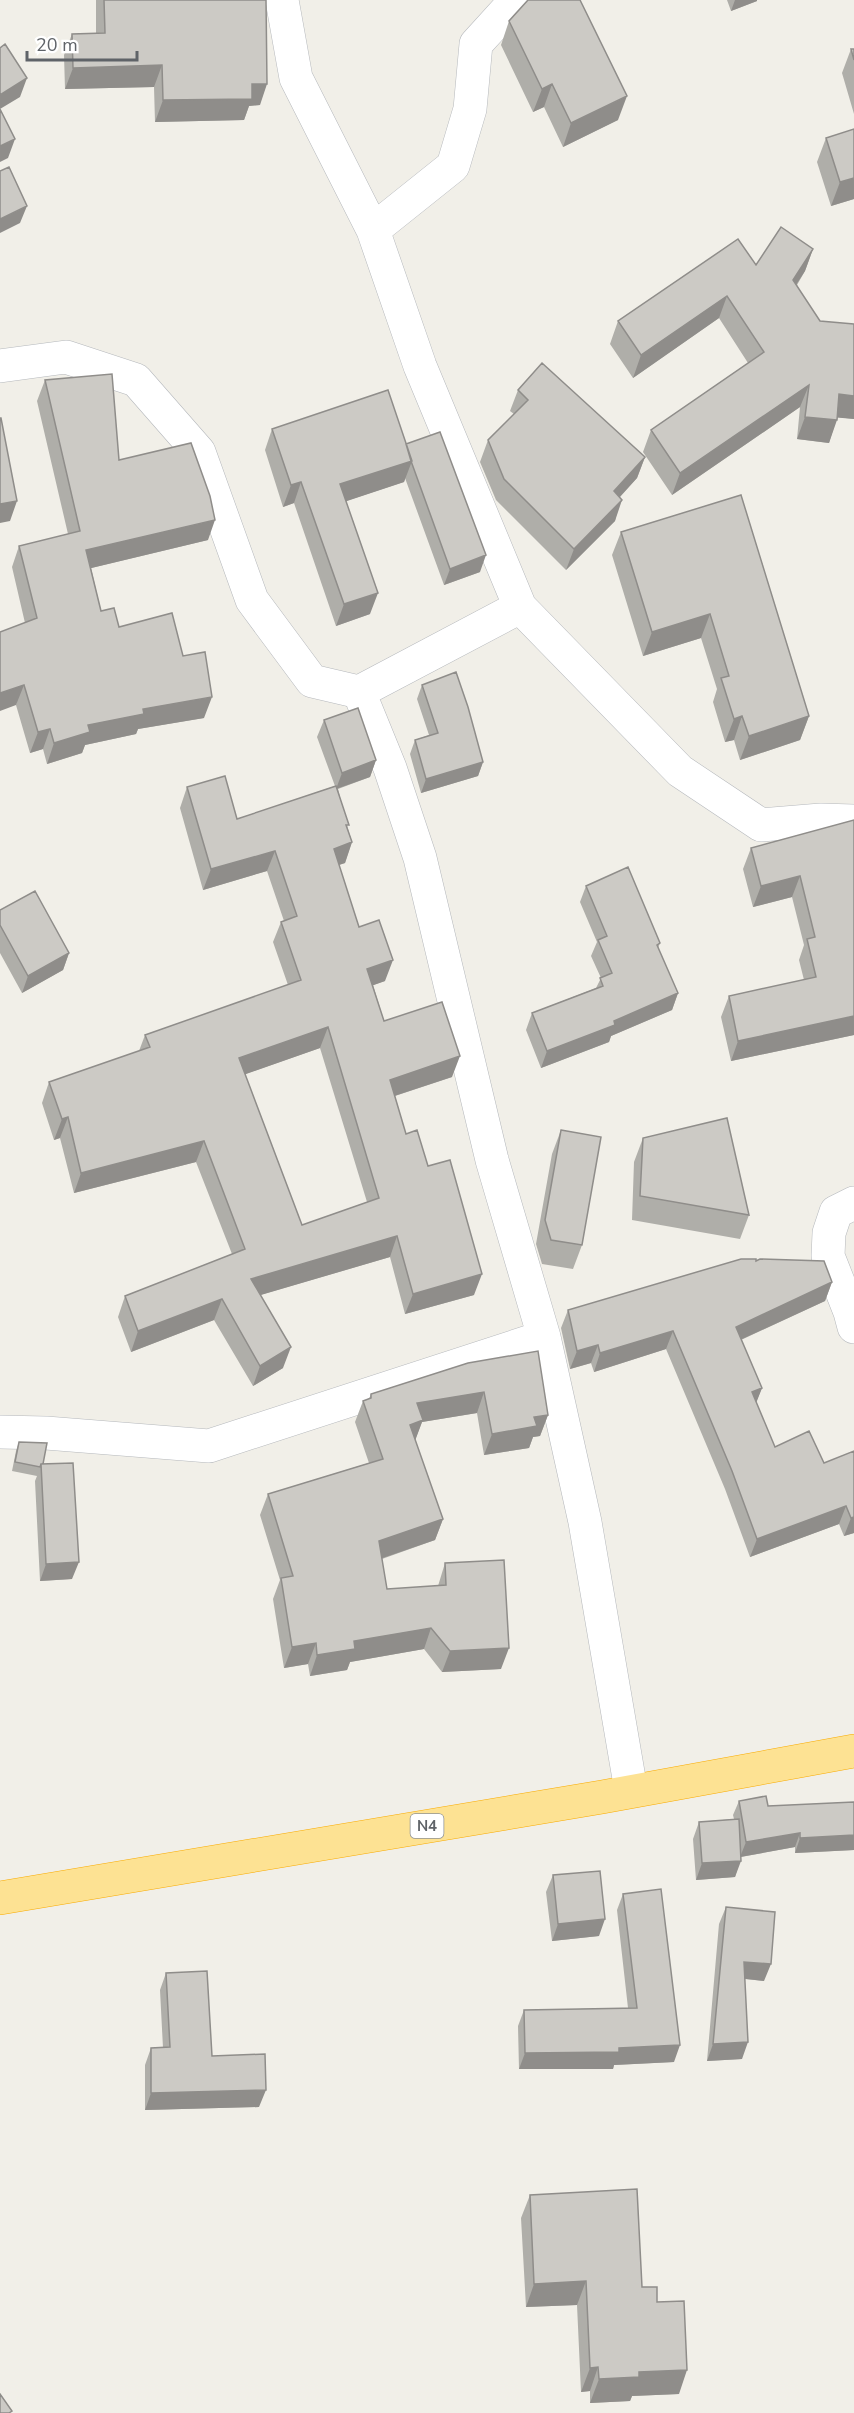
<svg xmlns="http://www.w3.org/2000/svg" width="854" height="2413" font-family="'Nunito Sans',sans-serif">
  <style>
    .lines { fill: none; stroke-linecap: round; stroke-linejoin: round }
    .minor-casing { stroke: #b5b8bc; stroke-width: 34 }
    .highway-casing { stroke: #f9ab00; stroke-width: 34 }
    .minor { stroke: #fff; stroke-width: 33 }
    .highway { stroke: #fde293; stroke-width: 33 }
    .wall { fill: #afaea9; fill-rule: evenodd }
    .shaded-wall { fill: #8f8d8a }
    .building { fill: #cccac5; stroke: #8f8d8a; stroke-width: 1.5; fill-rule: evenodd }
    .labels { text-anchor: middle; stroke-width: 4.5; stroke-linejoin: round; paint-order: stroke }
    .shield { fill: #fff; stroke: #8f9295; stroke-width: 1.5 }
    .shield-label { font-size: 15px; font-weight: bold; fill: #5f6368 }
  </style>
  <rect width="100%" height="100%" fill="#f1efe8"/>
  <g class="lines">
    <defs>
      <path id="minor" d="M 282,0 L 296,78 L 373,230 L 420,366 L 520,607 L 680,771 L 761,825 L 821,820 L 854,821
        M 373,230 L 453,166 L 470,109 L 476,44 L 516,0
        M 0,366 L 66,357 L 136,380 L 199,452 L 252,600 L 312,681 L 359,692 L 390,768 L 420,858 L 492,1160 L 544,1337 L 585,1522 L 631,1790
        M 359,692 L 520,607
        M 854,1203 L 836,1212 L 829,1233 L 828,1256 L 850,1312 L 854,1327
        M 0,1432 L 46,1433 L 209,1446 L 544,1337"/>
      <path id="highway" d="M 0,1898 L 602,1797 L 854,1751"/>
    </defs>
    <use href="#minor" class="minor-casing"/>
    <use href="#highway" class="highway-casing"/>
    <use href="#minor" class="minor"/>
    <use href="#highway" class="highway"/>
  </g>
  <path class="wall" d="M 96,0 L 266,0 L 260,105 L 249,106 L 244,120 L 155,122 L 154,87 L 65,89 L 64,55 L 72,34 L 96,33 Z
    M 727,0 L 757,0 L 757,1 L 731,11 Z
    M 509,21 L 618,120 L 563,147 L 544,107 L 533,112 L 501,45 Z
    M 851,49 L 854,49 L 854,114 L 842,73 Z
    M 826,138 L 854,199 L 831,206 L 817,162 Z
    M 813,249 L 805,271 L 797,285 L 854,419 L 837,417 L 829,443 L 797,439 L 800,407 L 672,495 L 643,452 L 651,430 L 748,363 L 719,318 L 633,378 L 610,344 L 618,321 L 756,265 Z
    M 45,380 L 119,460 L 208,540 L 91,568 L 101,611 L 119,627 L 183,656 L 204,718 L 138,729 L 136,734 L 85,745 L 82,753 L 47,764 L 43,749 L 30,753 L 16,705 L 25,623 L 12,567 L 19,546 L 68,534 L 37,401 Z
    M 518,390 L 645,457 L 637,478 L 620,497 L 615,521 L 566,570 L 496,500 L 480,462 L 488,440 L 514,414 L 510,411 Z
    M 272,429 L 406,445 L 480,572 L 444,585 L 405,478 L 404,482 L 346,501 L 370,614 L 336,626 L 294,503 L 283,507 L 265,450 Z
    M 741,495 L 809,716 L 800,740 L 740,760 L 734,740 L 725,742 L 713,702 L 717,689 L 701,638 L 643,656 L 612,555 L 621,532 Z
    M 422,685 L 483,762 L 478,776 L 421,793 L 410,754 L 415,740 L 429,735 L 417,699 Z
    M 324,720 L 376,760 L 370,777 L 338,789 L 348,829 L 352,842 L 345,863 L 339,865 L 359,927 L 385,981 L 373,985 L 384,1021 L 452,1077 L 395,1096 L 406,1134 L 428,1166 L 474,1295 L 405,1314 L 390,1257 L 260,1295 L 283,1368 L 253,1386 L 214,1320 L 131,1352 L 118,1317 L 125,1296 L 232,1254 L 196,1162 L 74,1193 L 60,1138 L 54,1140 L 42,1103 L 49,1082 L 139,1051 L 145,1035 L 288,985 L 273,942 L 281,922 L 284,921 L 267,871 L 203,890 L 180,808 L 187,787 L 237,819 L 335,786 L 317,737 ZM 320,1048 L 367,1202 L 302,1225 L 245,1074 Z
    M 854,820 L 854,1035 L 731,1061 L 721,1017 L 729,996 L 804,980 L 799,960 L 804,945 L 792,897 L 753,907 L 743,869 L 751,848 Z
    M 586,886 L 660,943 L 658,948 L 678,993 L 672,1010 L 611,1036 L 609,1042 L 541,1068 L 526,1030 L 532,1013 L 596,988 L 601,978 L 591,956 L 597,942 L 580,902 Z
    M 0,910 L 69,953 L 63,970 L 22,993 L 0,953 Z
    M 561,1130 L 582,1245 L 573,1269 L 542,1264 L 536,1244 L 552,1154 Z
    M 643,1138 L 749,1215 L 740,1239 L 632,1220 L 634,1162 Z
    M 756,1261 L 832,1282 L 825,1301 L 741,1340 L 762,1388 L 756,1402 L 775,1447 L 824,1463 L 854,1451 L 854,1533 L 844,1536 L 839,1524 L 750,1557 L 725,1489 L 666,1349 L 594,1372 L 591,1363 L 570,1369 L 561,1328 L 568,1310 Z
    M 468,1363 L 548,1415 L 540,1436 L 533,1437 L 529,1448 L 484,1455 L 477,1413 L 422,1422 L 415,1440 L 443,1519 L 435,1540 L 382,1559 L 387,1589 L 438,1586 L 445,1563 L 501,1669 L 442,1672 L 424,1649 L 350,1662 L 347,1670 L 310,1676 L 308,1664 L 284,1668 L 273,1599 L 280,1580 L 260,1515 L 268,1494 L 369,1463 L 355,1422 L 363,1401 L 369,1399 L 371,1394 Z
    M 19,1442 L 43,1464 L 72,1579 L 40,1581 L 35,1481 L 37,1476 L 12,1471 L 16,1451 Z
    M 739,1801 L 768,1806 L 854,1802 L 854,1850 L 795,1853 L 795,1847 L 741,1857 L 735,1877 L 696,1880 L 693,1839 L 699,1822 L 734,1819 L 733,1815 Z
    M 553,1875 L 599,1936 L 552,1941 L 546,1892 Z
    M 623,1894 L 674,2062 L 614,2065 L 613,2069 L 519,2069 L 518,2026 L 524,2010 L 628,2008 L 617,1910 Z
    M 726,1907 L 764,1981 L 745,1979 L 742,2059 L 707,2061 L 719,1924 Z
    M 166,1973 L 212,2056 L 259,2107 L 145,2110 L 145,2065 L 151,2048 L 163,2048 L 160,1990 Z
    M 530,2195 L 642,2287 L 657,2302 L 679,2394 L 632,2396 L 630,2401 L 590,2403 L 590,2391 L 581,2392 L 577,2305 L 526,2307 L 521,2218 Z"/>
  <path class="shaded-wall" d="M 735,0 L 757,0 L 757,1 L 731,11 Z
    M 162,65 L 154,87 L 65,89 L 73,68 Z
    M 27,78 L 20,97 L 0,109 L 0,95 Z
    M 252,84 L 267,84 L 260,105 L 249,106 L 244,120 L 155,122 L 163,100 Z
    M 552,84 L 544,107 L 533,112 L 542,89 Z
    M 627,96 L 618,120 L 563,147 L 571,123 Z
    M 15,139 L 8,158 L 0,162 L 0,146 Z
    M 854,178 L 854,199 L 831,206 L 840,182 Z
    M 27,206 L 20,223 L 0,233 L 0,219 Z
    M 813,249 L 805,271 L 785,302 L 793,280 Z
    M 727,296 L 719,318 L 633,378 L 641,355 Z
    M 809,385 L 800,407 L 672,495 L 680,473 Z
    M 839,394 L 854,396 L 854,419 L 831,417 Z
    M 805,417 L 837,420 L 829,443 L 797,439 Z
    M 645,457 L 637,478 L 606,512 L 614,491 Z
    M 412,461 L 404,482 L 332,506 L 340,484 Z
    M 301,482 L 294,503 L 283,507 L 291,485 Z
    M 622,500 L 615,521 L 566,570 L 574,549 Z
    M 17,501 L 10,521 L 0,523 L 0,504 Z
    M 215,520 L 208,540 L 79,571 L 86,550 Z
    M 486,555 L 480,572 L 444,585 L 450,569 Z
    M 378,593 L 370,614 L 336,626 L 344,604 Z
    M 710,614 L 701,638 L 643,656 L 652,632 Z
    M 24,685 L 16,705 L 0,711 L 0,693 Z
    M 212,697 L 204,718 L 138,729 L 136,734 L 85,745 L 82,753 L 47,764 L 54,743 L 88,725 L 143,709 Z
    M 742,716 L 734,740 L 725,742 L 734,719 Z
    M 809,716 L 800,740 L 740,760 L 749,736 Z
    M 50,729 L 43,749 L 30,753 L 38,732 Z
    M 376,760 L 370,777 L 336,789 L 342,773 Z
    M 483,762 L 478,776 L 421,793 L 426,779 Z
    M 352,842 L 345,863 L 326,869 L 334,849 Z
    M 275,851 L 267,871 L 203,890 L 211,869 Z
    M 800,876 L 792,897 L 753,907 L 761,886 Z
    M 69,953 L 63,970 L 22,993 L 28,976 Z
    M 393,960 L 385,981 L 360,990 L 367,969 Z
    M 678,993 L 672,1010 L 611,1036 L 609,1042 L 541,1068 L 547,1051 L 614,1021 Z
    M 854,1016 L 854,1035 L 731,1061 L 738,1041 Z
    M 328,1027 L 320,1048 L 232,1079 L 239,1058 Z
    M 460,1056 L 452,1077 L 382,1100 L 390,1080 Z
    M 68,1117 L 60,1138 L 54,1140 L 62,1119 Z
    M 204,1141 L 196,1162 L 74,1193 L 81,1173 Z
    M 397,1236 L 390,1257 L 244,1300 L 251,1279 Z
    M 482,1274 L 474,1295 L 405,1314 L 413,1294 Z
    M 832,1282 L 825,1301 L 729,1345 L 736,1327 Z
    M 222,1299 L 214,1320 L 131,1352 L 138,1331 Z
    M 673,1331 L 666,1349 L 594,1372 L 600,1353 Z
    M 598,1345 L 591,1363 L 570,1369 L 577,1351 Z
    M 291,1347 L 283,1368 L 253,1386 L 260,1366 Z
    M 762,1388 L 755,1406 L 752,1392 Z
    M 484,1392 L 477,1413 L 422,1422 L 415,1441 L 402,1446 L 417,1403 Z
    M 548,1415 L 540,1436 L 533,1437 L 529,1448 L 484,1455 L 492,1434 L 534,1417 Z
    M 846,1506 L 839,1524 L 750,1557 L 757,1539 Z
    M 854,1517 L 854,1533 L 844,1536 L 851,1518 Z
    M 443,1519 L 435,1540 L 371,1562 L 379,1541 Z
    M 79,1562 L 72,1579 L 40,1581 L 46,1564 Z
    M 431,1628 L 424,1649 L 350,1662 L 347,1670 L 310,1676 L 317,1655 L 354,1641 Z
    M 316,1643 L 308,1664 L 284,1668 L 292,1647 Z
    M 509,1648 L 501,1669 L 442,1672 L 450,1651 Z
    M 800,1833 L 795,1847 L 740,1857 L 746,1842 Z
    M 854,1835 L 854,1850 L 795,1853 L 800,1838 Z
    M 741,1861 L 735,1877 L 696,1880 L 702,1863 Z
    M 605,1919 L 599,1936 L 552,1941 L 558,1924 Z
    M 744,1962 L 771,1964 L 764,1981 L 738,1978 Z
    M 748,2042 L 742,2059 L 707,2061 L 713,2044 Z
    M 680,2045 L 674,2062 L 614,2065 L 613,2069 L 519,2069 L 525,2053 Z
    M 266,2090 L 259,2107 L 145,2110 L 151,2093 Z
    M 586,2281 L 577,2305 L 526,2307 L 534,2284 Z
    M 598,2367 L 590,2391 L 581,2392 L 590,2368 Z
    M 687,2370 L 679,2394 L 632,2396 L 630,2401 L 590,2403 L 599,2379 L 639,2372 Z"/>
  <path class="building" d="M 104,0 L 266,0 L 267,84 L 252,84 L 252,99 L 163,100 L 162,65 L 73,68 L 72,34 L 105,33 Z
    M 528,0 L 580,0 L 627,96 L 571,123 L 552,84 L 542,89 L 509,21 Z
    M 5,44 L 27,78 L 0,95 L 0,48 Z
    M 851,49 L 854,49 L 854,60 Z
    M 0,109 L 15,139 L 0,146 Z
    M 854,129 L 854,178 L 840,182 L 826,138 Z
    M 9,167 L 27,206 L 0,219 L 0,171 Z
    M 781,227 L 813,249 L 793,280 L 820,321 L 854,324 L 854,396 L 839,394 L 837,420 L 805,417 L 809,385 L 680,473 L 651,430 L 764,352 L 727,296 L 641,355 L 618,321 L 738,239 L 756,265 Z
    M 542,363 L 645,457 L 614,491 L 622,500 L 574,549 L 504,479 L 488,440 L 528,400 L 518,390 Z
    M 112,374 L 119,460 L 191,443 L 210,496 L 215,520 L 86,550 L 101,611 L 114,608 L 119,627 L 172,613 L 183,656 L 205,652 L 212,697 L 143,709 L 144,714 L 88,725 L 90,732 L 54,743 L 50,729 L 38,732 L 24,685 L 0,693 L 0,632 L 37,618 L 19,546 L 80,531 L 45,380 Z
    M 388,390 L 412,461 L 340,484 L 378,593 L 344,604 L 301,482 L 291,485 L 272,429 Z
    M 0,418 L 1,418 L 17,501 L 0,504 Z
    M 440,432 L 486,555 L 450,569 L 411,461 L 406,444 Z
    M 741,495 L 809,716 L 749,736 L 742,716 L 734,719 L 721,678 L 729,676 L 710,614 L 652,632 L 621,532 Z
    M 456,672 L 468,707 L 483,762 L 426,779 L 415,740 L 438,733 L 422,685 Z
    M 358,708 L 376,760 L 342,773 L 324,720 Z
    M 225,776 L 237,819 L 336,786 L 349,825 L 346,825 L 352,842 L 334,849 L 359,927 L 379,920 L 393,960 L 367,969 L 384,1021 L 442,1002 L 460,1056 L 390,1080 L 406,1134 L 417,1130 L 428,1166 L 450,1160 L 482,1274 L 413,1294 L 397,1236 L 251,1279 L 291,1347 L 260,1366 L 222,1299 L 138,1331 L 125,1296 L 245,1249 L 204,1141 L 81,1173 L 68,1117 L 62,1119 L 49,1082 L 150,1047 L 145,1035 L 301,980 L 281,922 L 297,916 L 275,851 L 211,869 L 187,787 ZM 328,1027 L 379,1198 L 302,1225 L 239,1058 Z
    M 854,820 L 854,1016 L 738,1041 L 729,996 L 816,977 L 807,939 L 815,937 L 800,876 L 761,886 L 751,848 Z
    M 628,867 L 660,943 L 657,945 L 678,993 L 614,1021 L 615,1025 L 547,1051 L 532,1013 L 603,986 L 600,978 L 612,973 L 598,940 L 607,936 L 586,886 Z
    M 35,891 L 69,953 L 28,976 L 0,925 L 0,910 Z
    M 727,1118 L 749,1215 L 640,1196 L 643,1138 Z
    M 561,1130 L 601,1137 L 582,1245 L 551,1240 L 545,1220 Z
    M 741,1259 L 756,1259 L 756,1261 L 760,1259 L 824,1261 L 832,1282 L 736,1327 L 762,1388 L 752,1392 L 775,1447 L 809,1431 L 824,1463 L 854,1451 L 854,1517 L 851,1518 L 846,1506 L 757,1539 L 732,1471 L 673,1331 L 600,1353 L 598,1345 L 577,1351 L 568,1310 Z
    M 538,1351 L 548,1415 L 534,1417 L 537,1426 L 492,1434 L 484,1392 L 417,1403 L 423,1420 L 410,1425 L 443,1519 L 379,1541 L 387,1589 L 446,1585 L 445,1563 L 504,1560 L 509,1648 L 450,1651 L 431,1628 L 354,1641 L 355,1649 L 317,1655 L 316,1643 L 292,1647 L 281,1578 L 293,1576 L 268,1494 L 383,1459 L 363,1401 L 371,1398 L 371,1394 L 468,1363 Z
    M 19,1442 L 47,1443 L 43,1464 L 41,1464 L 40,1467 L 15,1462 Z
    M 73,1463 L 79,1562 L 46,1564 L 41,1464 Z
    M 766,1796 L 768,1806 L 854,1802 L 854,1835 L 800,1838 L 800,1833 L 746,1842 L 739,1801 Z
    M 739,1819 L 741,1861 L 702,1863 L 699,1822 Z
    M 600,1871 L 605,1919 L 558,1924 L 553,1875 Z
    M 661,1889 L 680,2045 L 619,2048 L 619,2052 L 525,2053 L 524,2010 L 637,2008 L 623,1894 Z
    M 726,1907 L 775,1912 L 771,1964 L 744,1962 L 748,2042 L 713,2044 Z
    M 207,1971 L 212,2056 L 265,2054 L 266,2090 L 151,2093 L 151,2048 L 170,2047 L 166,1973 Z
    M 637,2189 L 642,2287 L 657,2287 L 657,2302 L 684,2301 L 687,2370 L 639,2372 L 639,2377 L 599,2379 L 598,2367 L 590,2368 L 586,2281 L 534,2284 L 530,2195 Z
    M 0,2394 L 12,2411 L 9,2413 L 0,2413 Z"/>
  <g class="labels">
    <rect class="shield" x="410.5" y="1814" width="33" height="24" rx="4.5"/>
    <g class="shield-label">
      <text x="427" y="1831">N4</text>
    </g>
  </g>
  <path d="M27 51v9h110v-9" fill="none" stroke="#5f6368" stroke-width="3"/>
  <text x="36" y="51" font-size="18" fill="#5f6368" stroke="#ffffff" stroke-width="4.5" paint-order="stroke">20 m</text>
</svg>
